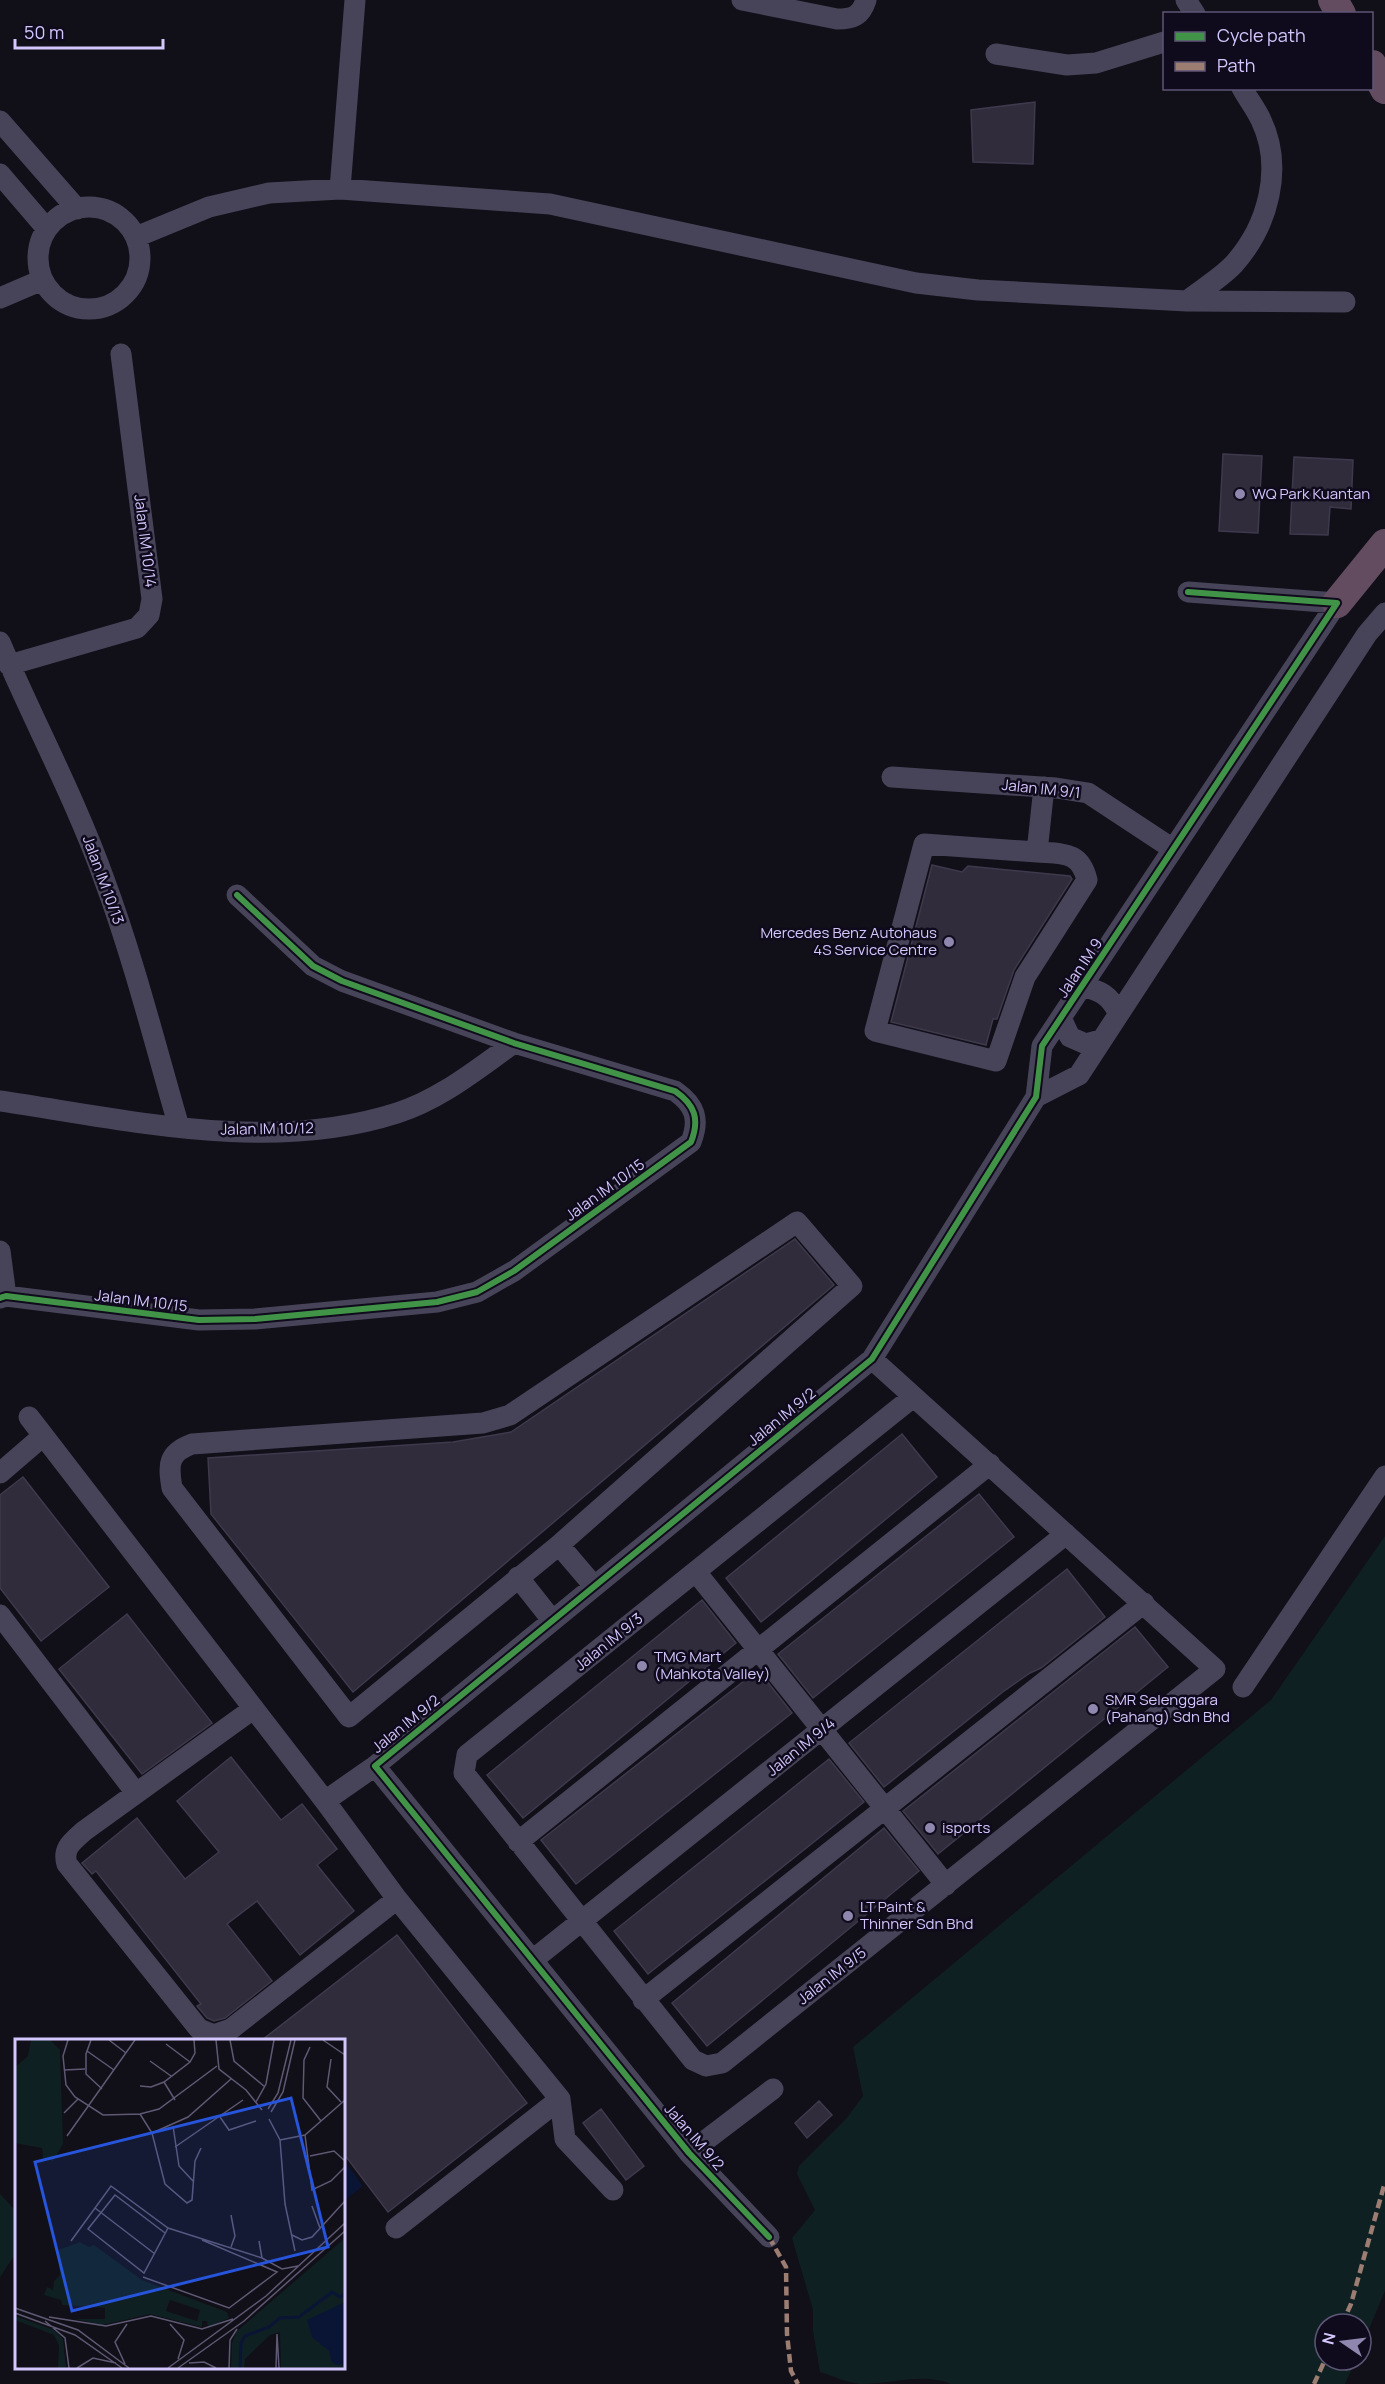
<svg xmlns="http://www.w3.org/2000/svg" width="1385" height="2384" font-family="Manrope,sans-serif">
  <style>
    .green { fill: #0f2023 }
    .water { fill: #0a1434 }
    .building { fill: #302c3b; stroke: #3f394d; stroke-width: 1.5 }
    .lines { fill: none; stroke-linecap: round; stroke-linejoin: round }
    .minor { stroke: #474459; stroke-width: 21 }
    .highway { stroke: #634b60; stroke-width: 30 }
    .quiet { stroke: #9b7d72; stroke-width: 4.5; stroke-dasharray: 9 4.5; stroke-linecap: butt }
    .cycleway-casing { stroke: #100b1c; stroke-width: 10 }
    .cycleway { stroke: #419447; stroke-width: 6 }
    .poi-dot { fill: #9087ae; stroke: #100b1c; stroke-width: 2 }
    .labels { text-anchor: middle; stroke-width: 5; stroke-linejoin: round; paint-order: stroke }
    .poi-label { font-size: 15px; fill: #d4c7fe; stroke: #100b1c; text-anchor: start }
    .street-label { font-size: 15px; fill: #d4c7fe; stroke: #100b1c }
    .inset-river { fill: none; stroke: #0a1434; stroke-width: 3 }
    .inset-road { fill: none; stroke: #5f5974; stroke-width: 1.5 }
    .view { fill: #2654da; fill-opacity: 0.15; stroke: #2654da; stroke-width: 3 }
    .inset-edge { fill: none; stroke: #d4c7fe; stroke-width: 3 }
  </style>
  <rect width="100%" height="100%" fill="#110f18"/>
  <path class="green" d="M 1385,1536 L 1385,2291 L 1361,2348 L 1361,2324 L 1325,2324 L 1325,2360 L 1356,2360 L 1345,2384 L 951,2384 C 924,2372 890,2384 861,2384 C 848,2383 833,2376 820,2372 L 813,2331 L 813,2310 L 792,2238 L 815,2210 L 797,2174 L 799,2166 L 846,2119 L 863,2096 L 853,2047 L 1271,1700 Z
    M 0,2194 L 16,2211 L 16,2253 L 0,2277 Z"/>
  <path class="water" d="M 344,2160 L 363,2186 L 344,2201 Z"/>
  <path class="building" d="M 1035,102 L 1033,164 L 973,162 L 971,110 Z
    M 1223,454 L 1262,456 L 1258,533 L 1219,531 Z
    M 1294,457 L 1353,460 L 1351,509 L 1330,507 L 1328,535 L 1290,534 Z
    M 932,865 L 962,872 L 968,866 L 1070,876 L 1072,879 L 1014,970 L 997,1019 L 993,1019 L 986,1045 L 891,1022 Z
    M 795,1239 L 834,1285 L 353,1692 L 211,1514 L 208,1458 L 453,1442 L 511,1432 Z
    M 902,1434 L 937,1477 L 761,1622 L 726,1578 Z
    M 23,1477 L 109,1587 L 41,1641 L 0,1588 L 0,1495 Z
    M 979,1494 L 1014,1537 L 813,1698 L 778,1654 Z
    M 1067,1569 L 1105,1617 L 1041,1668 L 1030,1673 L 1004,1691 L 884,1787 L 849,1743 Z
    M 702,1600 L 736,1643 L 523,1818 L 487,1775 Z
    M 127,1614 L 212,1723 L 142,1774 L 59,1669 Z
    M 1135,1627 L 1168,1667 L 938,1854 L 903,1811 Z
    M 758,1670 L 792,1713 L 576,1884 L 541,1840 Z
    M 231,1757 L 281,1820 L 302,1804 L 337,1849 L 317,1865 L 354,1911 L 300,1955 L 257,1901 L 227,1924 L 272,1981 L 225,2018 L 214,2021 L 207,2018 L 197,2006 L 201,2004 L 96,1871 L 92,1874 L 82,1863 L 137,1818 L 185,1879 L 219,1852 L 177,1801 Z
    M 829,1759 L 864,1802 L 648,1974 L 614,1931 Z
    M 884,1828 L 919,1871 L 707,2046 L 672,2003 Z
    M 397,1935 L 527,2103 L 388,2212 L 344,2154 L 344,2040 L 262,2040 Z
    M 819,2101 L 832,2115 L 807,2138 L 795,2123 Z
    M 601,2109 L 644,2166 L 626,2180 L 583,2123 Z"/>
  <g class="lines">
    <path class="minor" d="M 742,0 L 837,19 C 853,19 861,16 866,0
      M 1186,0 L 1195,14
      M 996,54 L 1067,65 L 1096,63 L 1164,42
      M 0,121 L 77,209
      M 0,174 L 47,229
      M 340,189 L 355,0
      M38 258a51 51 0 1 1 102 0a51 51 0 1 1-102 0Z
      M 136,237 L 209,207 L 269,193 L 340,189 L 550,204 L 916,283 L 978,290 L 1187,301 L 1345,302
      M 0,298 L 42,280
      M 1187,301 C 1202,289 1221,278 1234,264 C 1268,226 1284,168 1261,120 C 1256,109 1248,99 1242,88
      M 0,642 C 34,722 75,798 104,879 C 134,960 155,1044 179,1127
      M 9,665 L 137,628 L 149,615 L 152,599 L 121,354
      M 892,777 L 1056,788 L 1088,793 L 1173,849
      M 1037,852 L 924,844 L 875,1031 L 996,1061 L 1025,977 L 1087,880 C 1080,851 1063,854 1037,852 L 1044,787
      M 1082,986 C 1101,991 1109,995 1118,1012
      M 1061,1018 L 1070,1037 L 1086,1044 L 1101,1040
      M 1036,1097 L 1079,1075 L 1367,634 L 1385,613
      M 0,1101 C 129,1120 270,1154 397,1113 C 441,1099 477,1069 514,1043
      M 797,1222 L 852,1286 L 559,1545 L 349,1717 L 172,1488 C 168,1464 168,1453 192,1444 L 483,1423 L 510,1415 Z
      M 0,1251 L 6,1296
      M 0,1298 L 6,1296 L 199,1320 L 255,1319 L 437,1302 L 477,1292 L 514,1271 L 691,1142 C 700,1119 695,1105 675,1091 L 514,1043 L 342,981 L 313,966 L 237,895
      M 872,1359 L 1215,1669 L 722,2063 L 706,2066 L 693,2060 L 464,1773 L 467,1755 L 913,1397
      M 29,1417 L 325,1801 L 397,1899 L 560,2099 L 565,2139 L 613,2190
      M 0,1473 L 43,1436
      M 559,1545 L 594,1586
      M 696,1572 L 946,1885
      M 518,1577 L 552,1620
      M 0,1615 L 136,1793
      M 1243,1687 L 1385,1476
      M 253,1709 L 84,1831 C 73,1841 62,1848 67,1864 L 199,2029 L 214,2035 L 231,2029 L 397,1899
      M 375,1766 L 689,2153 L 769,2237
      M 325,1801 L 375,1766 L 872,1359 L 1036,1097 L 1042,1046 L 1337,603 L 1188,592
      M 518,1842 L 990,1464
      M 534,1959 L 1066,1534
      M 643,2000 L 1144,1603
      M 689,2153 L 773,2089
      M 396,2228 L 560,2099"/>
    <path class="highway" d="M 1333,0 L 1341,14
      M 1372,65 L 1385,89
      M 1337,603 L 1385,544"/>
    <path class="quiet" d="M 769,2237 L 786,2267 L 787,2334 L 791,2371 L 798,2384
      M 1342,2324 L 1351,2304 L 1385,2182
      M 1314,2384 L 1325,2360"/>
    <defs>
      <path id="cycleway" d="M 0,1298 L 6,1296 L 199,1320 L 255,1319 L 437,1302 L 477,1292 L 514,1271 L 691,1142 C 700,1119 695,1105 675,1091 L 514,1043 L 342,981 L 313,966 L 237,895
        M 769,2237 L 689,2153 L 375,1766 L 872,1359 L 1036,1097 L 1042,1046 L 1337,603 L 1188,592"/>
    </defs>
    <use href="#cycleway" class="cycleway-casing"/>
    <use href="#cycleway" class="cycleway"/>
  </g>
  <g class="poi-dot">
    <circle cx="1240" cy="494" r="6"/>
    <circle cx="949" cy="942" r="6"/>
    <circle cx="642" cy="1666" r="6"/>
    <circle cx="1093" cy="1709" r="6"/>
    <circle cx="930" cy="1828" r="6"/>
    <circle cx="848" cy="1916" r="6"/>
  </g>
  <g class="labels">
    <g class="poi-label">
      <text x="1252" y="499">WQ Park Kuantan</text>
      <text x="937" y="938" text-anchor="end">Mercedes Benz Autohaus<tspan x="937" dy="17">4S Service Centre</tspan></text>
      <text x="654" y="1662">TMG Mart<tspan x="654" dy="17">(Mahkota Valley)</tspan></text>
      <text x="1105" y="1705">SMR Selenggara<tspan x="1105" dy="17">(Pahang) Sdn Bhd</tspan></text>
      <text x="942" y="1833">isports</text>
      <text x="860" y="1912">LT Paint &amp;<tspan x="860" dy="17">Thinner Sdn Bhd</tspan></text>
    </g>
    <g class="street-label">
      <text transform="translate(145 541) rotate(83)" y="5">Jalan IM 10/14</text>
      <text transform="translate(1041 789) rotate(6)" y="5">Jalan IM 9/1</text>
      <text transform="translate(103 880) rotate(70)" y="5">Jalan IM 10/13</text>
      <text transform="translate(1080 968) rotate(-56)" y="5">Jalan IM 9</text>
      <text transform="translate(267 1129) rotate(-1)" y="5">Jalan IM 10/12</text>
      <text transform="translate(605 1190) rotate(-36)" y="5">Jalan IM 10/15</text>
      <text transform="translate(141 1301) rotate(7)" y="5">Jalan IM 10/15</text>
      <text transform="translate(782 1417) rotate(-39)" y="5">Jalan IM 9/2</text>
      <text transform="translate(609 1642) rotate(-39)" y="5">Jalan IM 9/3</text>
      <text transform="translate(406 1724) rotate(-39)" y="5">Jalan IM 9/2</text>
      <text transform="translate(801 1747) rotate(-39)" y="5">Jalan IM 9/4</text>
      <text transform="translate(832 1976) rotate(-38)" y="5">Jalan IM 9/5</text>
      <text transform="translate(694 2137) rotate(49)" y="5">Jalan IM 9/2</text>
    </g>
  </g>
  <g transform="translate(15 2039)">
    <rect width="330" height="330" fill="#110f18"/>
    <path d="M 16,1 L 35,1 L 45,11 L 48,105 L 38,122 L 28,119 L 27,109 L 0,104 L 0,28 L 13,17 ZM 330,199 L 330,329 L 266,329 L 265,293 L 255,296 L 230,320 L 229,329 L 216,329 L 217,304 L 222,292 ZM 65,203 L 74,208 L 79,206 L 127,241 L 212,273 L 214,279 L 193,288 L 192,282 L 187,282 L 187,288 L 135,275 L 87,286 L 60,280 L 90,280 L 90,269 L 47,266 L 46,261 L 29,256 L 32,248 L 38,251 L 39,242 L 45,236 L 43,211 ZM 155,261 L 185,271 L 182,282 L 151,272 ZM 0,277 L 39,291 L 48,300 L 51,329 L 43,329 L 44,306 L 39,296 L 0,281 Z" fill="#0f2023" fill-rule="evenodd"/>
    <path d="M 330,263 L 330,325 L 321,326 L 316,322 L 314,312 L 297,298 L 292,281 Z" fill="#0a1434"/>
    <path class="inset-river" d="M 225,329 L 226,304 L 230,297 L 254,288 L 265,279 L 284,278 L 317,253 L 325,258 L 330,255"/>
    <path class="inset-road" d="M 53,1 L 48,17 L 51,46 L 60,58 L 88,76 L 125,75 L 144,70 L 202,27M 76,1 L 71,15 L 71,35 L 87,50M 94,1 L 111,14M 201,1 L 204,30 L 231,51 L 247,71M 215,1 L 219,22 L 250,48M 308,1 L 330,16M 151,5 L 175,23M 295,8 L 289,21 L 288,59 L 306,82M 72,12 L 99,31M 316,20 L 312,48 L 326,63M 135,22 L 156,37M 49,31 L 70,30M 149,43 L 160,61M 125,47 L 136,48 L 149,43 L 175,23 L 180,14 L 179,1M 241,63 L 251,45 L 259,1M 253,70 L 263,54 L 276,1M 256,73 L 268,53 L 280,1M 49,74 L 63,60M 125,75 L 137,94 L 150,145 L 172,164 L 177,161 L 180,122 L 186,109M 205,78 L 214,91 L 241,82M 254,80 L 265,101 L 270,165 L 280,212M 158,87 L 164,127 L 178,142M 137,94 L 173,78 L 216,40M 290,96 L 297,151 L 316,142 L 330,128M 52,97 L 120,1M 265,101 L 290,96 L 330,61M 160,108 L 228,61M 295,117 L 319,112 L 330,122M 297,167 L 305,189M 80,169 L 140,215M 150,194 L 100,156 L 73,190 L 129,234 L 153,189M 277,196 L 287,201 L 297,198 L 330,162M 56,202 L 96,147 L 153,189 L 247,219 L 244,202M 216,208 L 220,197 L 216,176M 247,219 L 267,230 L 283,227M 128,238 L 214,269 L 262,233 L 187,201M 0,269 L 63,291 L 114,329M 0,274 L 60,296 L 107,329M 34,278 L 91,287 L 136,277 L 187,290 L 218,280M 30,282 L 50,299 L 54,329M 155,285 L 169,301 L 163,320M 174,324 L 189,323 L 201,329M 110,325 L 100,303 L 112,285M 62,329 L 78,319 L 101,324M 153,329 L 251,257 L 330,184M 163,329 L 229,282 L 330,192M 214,329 L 215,301 L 222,290M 261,329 L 262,295 L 264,329"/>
    <path class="view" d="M 276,59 L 313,208 L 57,272 L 20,123 Z"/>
    <rect width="330" height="330" class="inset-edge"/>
  </g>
  <rect x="1163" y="12" width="210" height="78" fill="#100b1c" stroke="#5e5676" stroke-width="1.5"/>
  <rect x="1175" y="32" width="30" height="9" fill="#419447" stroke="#5e5676" stroke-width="1.5"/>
  <text x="1217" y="42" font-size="18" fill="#d4c7fe">Cycle path</text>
  <rect x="1175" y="62" width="30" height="9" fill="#9b7d72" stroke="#5e5676" stroke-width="1.5"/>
  <text x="1217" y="72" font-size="18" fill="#d4c7fe">Path</text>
  <g transform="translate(1343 2342) rotate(284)"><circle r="28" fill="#100b1c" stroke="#5e5676" stroke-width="1.5"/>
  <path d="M0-4.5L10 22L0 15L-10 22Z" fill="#9087ae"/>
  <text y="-9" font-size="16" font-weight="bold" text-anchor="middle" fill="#d4c7fe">N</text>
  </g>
  <path d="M15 39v9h148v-9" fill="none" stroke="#d4c7fe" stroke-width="3"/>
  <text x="24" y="39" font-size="18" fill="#d4c7fe" stroke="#100b1c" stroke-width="4.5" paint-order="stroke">50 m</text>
</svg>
